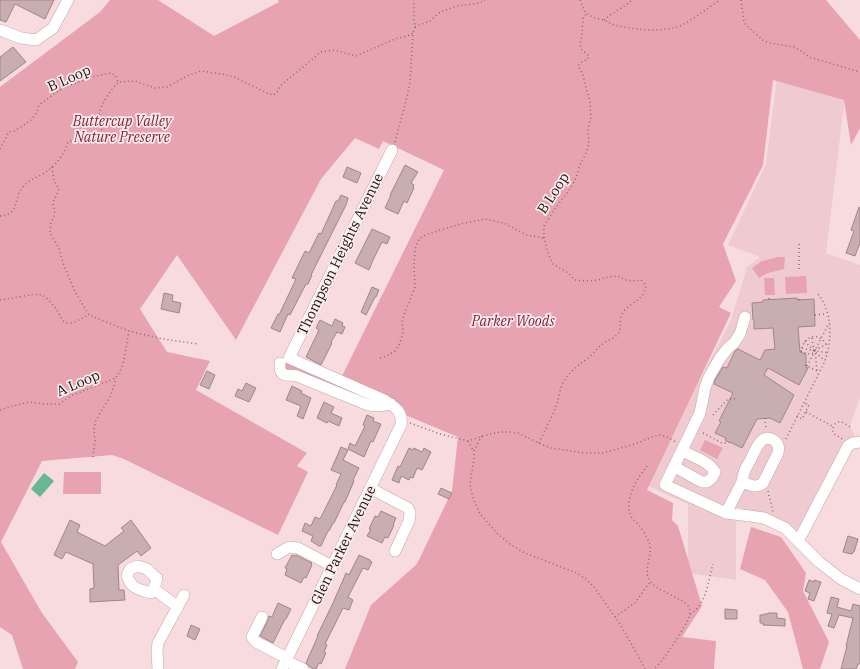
<svg xmlns="http://www.w3.org/2000/svg" width="860" height="669" font-family="'IBM Plex Serif',serif">
  <style>
    .built { fill: #efcbd1 }
    .green { fill: #e7a3af }
    .water { fill: #65b891 }
    .building { fill: #c8adb1; stroke: #9f868a }
    .lines { fill: none; stroke-linecap: round; stroke-linejoin: round }
    .minor-casing { stroke: #bfa5a9; stroke-width: 12 }
    .path { stroke: #806e71; stroke-width: 1.5; stroke-dasharray: 1 3; stroke-linecap: butt }
    .minor { stroke: #fff; stroke-width: 11 }
    .labels { text-anchor: middle; stroke-width: 3.5; stroke-linejoin: round; paint-order: stroke }
    .street-label { font-size: 14px; fill: #1b1213; stroke: #fdecee }
    .park-label { font-size: 14px; font-style: italic; fill: #80213e; stroke: #fdecee }
  </style>
  <rect width="100%" height="100%" fill="#f7dbdf"/>
  <path class="built" d="M 777,77 L 845,96 L 826,253 L 860,265 L 860,397 L 850,425 L 857,442 L 853,443 L 802,534 L 785,528 L 736,515 L 736,580 L 688,573 L 688,504 L 646,485 L 650,476 L 731,320 L 747,267 L 760,257 L 728,245 L 766,164 Z"/>
  <path class="green" d="M 110,0 L 158,0 L 214,36 L 279,2 L 278,0 L 826,0 L 860,40 L 860,128 L 851,145 L 844,100 L 773,80 L 763,165 L 723,244 L 736,281 L 719,307 L 731,313 L 647,490 L 673,503 L 672,520 L 678,526 L 702,606 L 682,637 L 716,641 L 714,669 L 345,669 L 371,605 L 417,564 L 452,491 L 458,437 L 384,406 L 287,376 L 280,363 L 289,358 L 340,380 L 444,170 L 383,141 L 379,149 L 355,138 L 321,179 L 236,340 L 177,255 L 140,309 L 167,352 L 210,361 L 196,390 L 307,453 L 297,466 L 308,472 L 278,535 L 124,459 L 112,455 L 42,461 L 1,542 L 42,613 L 78,662 L 75,669 L 23,669 L 12,635 L 0,627 L 0,87 L 100,12 Z
    M 778,257 L 785,257 L 784,269 L 768,273 L 759,278 L 752,268 L 762,261 Z
    M 806,276 L 807,293 L 786,294 L 785,277 Z
    M 764,278 L 774,278 L 775,295 L 765,295 Z
    M 705,440 L 723,448 L 717,459 L 700,450 Z
    M 64,472 L 101,472 L 101,494 L 63,494 Z
    M 751,527 L 781,537 L 806,573 L 803,591 L 829,642 L 820,669 L 803,669 L 788,612 L 765,580 L 740,569 Z"/>
  <path class="water" d="M 44,473 L 54,481 L 40,497 L 31,489 Z"/>
  <path class="building" d="M 0,0 L 54,0 L 45,19 L 15,4 L 6,22 L 0,20 Z
    M 13,47 L 26,62 L 0,81 L 0,57 Z
    M 405,165 L 418,172 L 411,183 L 414,185 L 413,188 L 414,188 L 407,203 L 404,201 L 398,214 L 385,208 L 391,195 L 390,195 Z
    M 347,167 L 361,173 L 357,183 L 343,177 Z
    M 341,195 L 348,198 L 346,205 L 311,275 L 312,275 L 308,284 L 306,284 L 290,315 L 288,314 L 280,332 L 271,328 L 278,314 L 279,315 L 296,279 L 292,278 L 305,251 L 309,253 L 319,233 L 321,234 L 336,201 L 338,201 Z
    M 859,207 L 860,208 L 860,243 L 855,256 L 846,253 L 854,231 L 851,230 Z
    M 372,229 L 390,237 L 387,244 L 382,242 L 373,260 L 369,270 L 355,263 Z
    M 372,287 L 379,290 L 376,297 L 375,297 L 366,315 L 361,312 Z
    M 164,293 L 173,295 L 172,301 L 181,303 L 179,313 L 161,309 Z
    M 797,298 L 797,300 L 814,299 L 815,326 L 798,327 L 800,352 L 806,354 L 806,367 L 808,368 L 799,385 L 768,368 L 764,375 L 794,395 L 780,423 L 770,418 L 757,419 L 742,448 L 730,442 L 730,443 L 725,440 L 726,438 L 715,433 L 721,422 L 719,421 L 733,393 L 714,384 L 715,380 L 723,367 L 727,368 L 735,351 L 738,349 L 760,360 L 765,350 L 775,349 L 773,328 L 754,329 L 754,320 L 753,320 L 752,303 L 763,302 L 763,300 Z
    M 335,319 L 343,323 L 342,326 L 345,327 L 342,334 L 337,332 L 331,342 L 332,343 L 321,365 L 306,357 L 319,330 L 316,328 L 320,320 L 332,326 Z
    M 207,371 L 215,375 L 209,389 L 200,385 Z
    M 246,383 L 256,388 L 249,402 L 235,396 L 238,389 L 242,391 Z
    M 292,386 L 302,391 L 301,393 L 311,398 L 303,419 L 297,416 L 301,406 L 286,400 Z
    M 324,402 L 334,407 L 331,413 L 342,418 L 339,426 L 328,421 L 327,423 L 317,418 Z
    M 367,415 L 374,418 L 373,421 L 381,424 L 373,442 L 371,441 L 364,457 L 348,449 L 350,443 L 355,446 L 365,426 L 363,425 Z
    M 341,447 L 348,450 L 343,460 L 359,468 L 353,480 L 354,481 L 345,502 L 344,502 L 334,523 L 333,523 L 329,531 L 328,531 L 321,546 L 319,546 L 311,541 L 313,536 L 302,531 L 305,523 L 311,526 L 315,517 L 320,519 L 337,485 L 336,485 L 341,474 L 331,470 Z
    M 409,448 L 413,450 L 414,448 L 422,452 L 424,448 L 431,452 L 422,470 L 417,468 L 413,478 L 410,477 L 409,480 L 401,476 L 399,483 L 392,480 L 398,466 L 400,467 Z
    M 441,488 L 452,493 L 449,499 L 438,494 Z
    M 381,511 L 396,518 L 393,525 L 394,525 L 388,538 L 385,537 L 382,543 L 367,536 L 371,529 L 369,529 L 375,516 L 378,517 Z
    M 70,520 L 80,525 L 77,532 L 105,546 L 124,531 L 121,528 L 131,520 L 151,548 L 141,556 L 137,551 L 118,565 L 119,590 L 124,590 L 125,600 L 90,602 L 90,589 L 94,588 L 93,564 L 66,552 L 62,559 L 54,555 Z
    M 848,536 L 858,539 L 854,552 L 853,552 L 852,554 L 843,552 Z
    M 292,555 L 294,556 L 296,555 L 312,563 L 311,564 L 312,565 L 306,578 L 304,577 L 301,583 L 285,575 L 287,569 L 285,568 Z
    M 359,555 L 370,560 L 370,561 L 372,562 L 368,570 L 363,568 L 348,597 L 353,600 L 349,610 L 343,608 L 325,644 L 327,645 L 324,652 L 326,653 L 321,664 L 319,663 L 316,669 L 314,669 L 310,667 L 306,663 L 318,636 L 317,636 L 333,603 L 346,573 L 349,575 Z
    M 809,580 L 814,582 L 814,580 L 821,582 L 814,601 L 808,599 L 810,593 L 805,591 Z
    M 831,597 L 839,599 L 837,607 L 851,611 L 853,604 L 860,606 L 860,664 L 858,664 L 856,669 L 841,669 L 847,646 L 846,646 L 853,618 L 839,615 L 834,628 L 828,626 L 832,614 L 827,613 Z
    M 278,603 L 291,609 L 286,619 L 285,619 L 273,643 L 260,636 L 268,620 L 269,616 L 272,617 Z
    M 725,609 L 737,610 L 737,619 L 725,619 Z
    M 768,613 L 777,613 L 777,618 L 785,619 L 785,626 L 763,625 L 763,623 L 760,623 L 760,615 L 764,615 L 764,614 L 767,614 Z
    M 191,625 L 200,629 L 195,640 L 187,636 Z"/>
  <g class="lines">
    <defs>
      <path id="minor" d="M 0,30 L 21,38 L 36,40 L 53,28 L 68,0
        M 745,317 L 740,334 L 734,343 L 728,348 L 720,358 L 709,377 L 705,388 L 700,413 L 665,485 L 726,513 L 750,516 L 764,518 L 785,528 L 819,562 L 841,579 L 860,589
        M 280,363 C 279,378 286,374 297,376 L 368,405 C 376,407 383,406 391,404
        M 675,467 L 702,482 L 707,482 L 712,478 L 715,472 C 709,461 693,457 683,451
        M 370,488 L 408,508 L 410,512 L 409,521 L 395,551
        M 726,513 L 742,482 C 750,485 757,489 763,483 L 778,453 C 779,448 779,445 775,441 C 762,431 755,450 751,459 C 749,463 745,468 744,473 C 743,476 743,479 742,482
        M 798,540 L 802,534 L 848,446 L 853,443 L 860,442
        M 277,554 L 289,547 L 298,548 L 332,566
        M 157,578 L 154,589 L 178,607
        M 151,593 C 138,589 132,589 127,576 L 130,569 L 138,566 L 147,569 L 157,579
        M 262,617 L 252,637 L 256,642 L 287,658
        M 286,661 L 303,669
        M 158,669 L 157,650 L 158,643 L 184,595
        M 282,669 L 401,425 C 403,411 395,407 384,400 L 289,358 L 392,150"/>
    </defs>
    <use href="#minor" class="minor-casing"/>
    <path class="path" d="M 741,0 L 744,22 L 746,25 L 764,41 L 770,43 L 794,47 L 803,52 L 809,57 L 860,72
      M 587,14 C 592,17 598,19 604,20 C 608,22 611,24 615,25 C 633,30 665,33 682,25 C 695,18 708,8 720,0
      M 604,20 C 613,12 623,8 632,0
      M 415,27 L 430,21 L 440,12 L 457,6 L 480,3 L 485,0
      M 395,142 L 407,97 L 410,82 L 413,33 L 415,27 L 414,20 L 414,0
      M 0,149 L 9,132 L 14,131 L 21,127 L 31,120 L 37,112 L 39,105 L 55,93 L 67,86 L 82,81 L 87,78 L 111,73 L 116,76 L 118,82
      M 52,167 L 54,181 L 59,189 L 58,192 L 53,202 L 53,206 L 55,210 L 54,216 L 51,223 L 50,233 L 59,248 L 63,263 L 74,290 L 89,315 L 129,331 L 163,339 L 198,344
      M 0,216 C 20,215 13,199 23,187 C 28,181 35,178 41,175 C 55,167 63,157 68,142 L 75,140 L 93,144 L 98,139 L 102,129 C 101,126 99,123 99,120 C 98,107 110,91 118,82 L 135,81 L 155,88 L 167,87 L 189,75 L 201,71 L 222,74 L 234,77 L 269,94 L 274,95 L 278,91 L 280,86 L 321,52 L 334,50 L 356,56 L 395,39 L 407,36 L 413,33
      M 799,244 L 799,272
      M 769,298 L 769,300
      M 0,300 C 10,299 33,293 41,295 C 46,296 55,307 58,312 C 62,318 62,324 71,323 C 77,322 83,317 89,315
      M 799,300 L 799,296
      M 815,315 L 827,314
      M 812,338 L 813,346 L 815,350 L 817,371
      M 805,341 C 811,349 818,354 825,361
      M 802,348 C 811,351 819,351 828,353
      M 815,350 L 827,344
      M 801,351 L 807,354 L 813,353
      M 801,352 C 803,337 817,330 826,344
      M 380,358 L 387,356 L 395,351 L 400,343 L 403,332 L 402,320 L 415,287 L 414,266 L 415,249 L 419,239 L 425,235 L 460,224 L 485,219 L 504,223 L 526,235 L 544,238
      M 805,365 L 817,371
      M 807,366 L 829,323
      M 0,410 L 9,407 L 29,402 L 44,404 L 59,404 L 73,395 L 116,378 L 123,365 L 129,331
      M 806,412 L 834,427
      M 713,415 L 728,399 L 734,399 L 735,398
      M 797,416 L 802,419 L 809,405 L 804,403
      M 765,418 L 766,430
      M 410,423 L 440,434 L 468,441 L 486,435 L 500,432 L 511,432 L 518,433 L 543,445 L 551,448 L 564,450 L 584,453 L 603,453 L 635,444 L 652,437 L 660,435 L 665,436 L 676,442
      M 703,433 L 722,443 L 727,443 L 727,442
      M 482,436 L 474,450 L 474,458 L 470,485 L 473,498 L 480,514 L 498,534 L 511,545 L 525,553 L 577,573 L 586,579 L 594,587 L 620,624 L 641,661 L 645,669
      M 786,439 L 825,361 C 832,339 833,313 818,294
      M 842,439 L 833,433 C 833,429 832,430 834,426 C 838,418 844,423 850,427
      M 468,441 L 473,450
      M 539,443 C 545,430 552,417 557,404 C 559,397 560,387 564,381 C 570,371 579,365 588,358 C 594,353 598,347 604,343 C 608,340 613,339 617,335 C 624,328 616,320 625,310 C 635,299 642,302 646,286 L 641,280 L 633,281 L 626,280 L 618,276 L 608,277 L 598,280 L 586,281 L 575,280 L 568,273 L 553,264 L 550,258 L 547,249 L 544,238 L 544,226 L 554,210 L 570,189 L 576,178 L 579,167 L 587,151 L 589,143 L 588,134 L 589,124 L 591,117 L 590,102 L 585,84 L 583,74 L 578,66 L 580,63 L 588,59 L 589,56 L 581,49 L 580,45 L 582,34 L 583,18 L 586,14 L 580,0
      M 93,457 L 95,441 L 94,429 L 96,420 L 111,395 L 116,378
      M 647,466 C 638,478 623,499 631,516 C 632,519 636,522 639,525 C 643,531 649,539 650,546 C 652,557 642,572 651,582 C 657,590 673,595 682,601 C 687,604 690,607 690,613 C 690,620 671,648 666,655 C 663,660 658,665 654,669
      M 768,491 L 773,512
      M 690,614 C 707,604 708,581 713,564
      M 615,617 L 635,603 L 650,582"/>
    <use href="#minor" class="minor"/>
  </g>
  <g class="labels">
    <g class="street-label">
      <text transform="translate(69 78) rotate(-24)" y="5">B Loop</text>
      <text transform="translate(553 193) rotate(-57)" y="5">B Loop</text>
      <text transform="translate(340 254) rotate(-64)" y="5">Thompson Heights Avenue</text>
      <text transform="translate(78 383) rotate(-23)" y="5">A Loop</text>
      <text transform="translate(343 545) rotate(-64)" y="5">Glen Parker Avenue</text>
    </g>
    <g class="park-label">
      <text x="122" y="126">Buttercup Valley<tspan x="122" dy="16">Nature Preserve</tspan></text>
      <text x="513" y="326">Parker Woods</text>
    </g>
  </g>
</svg>
